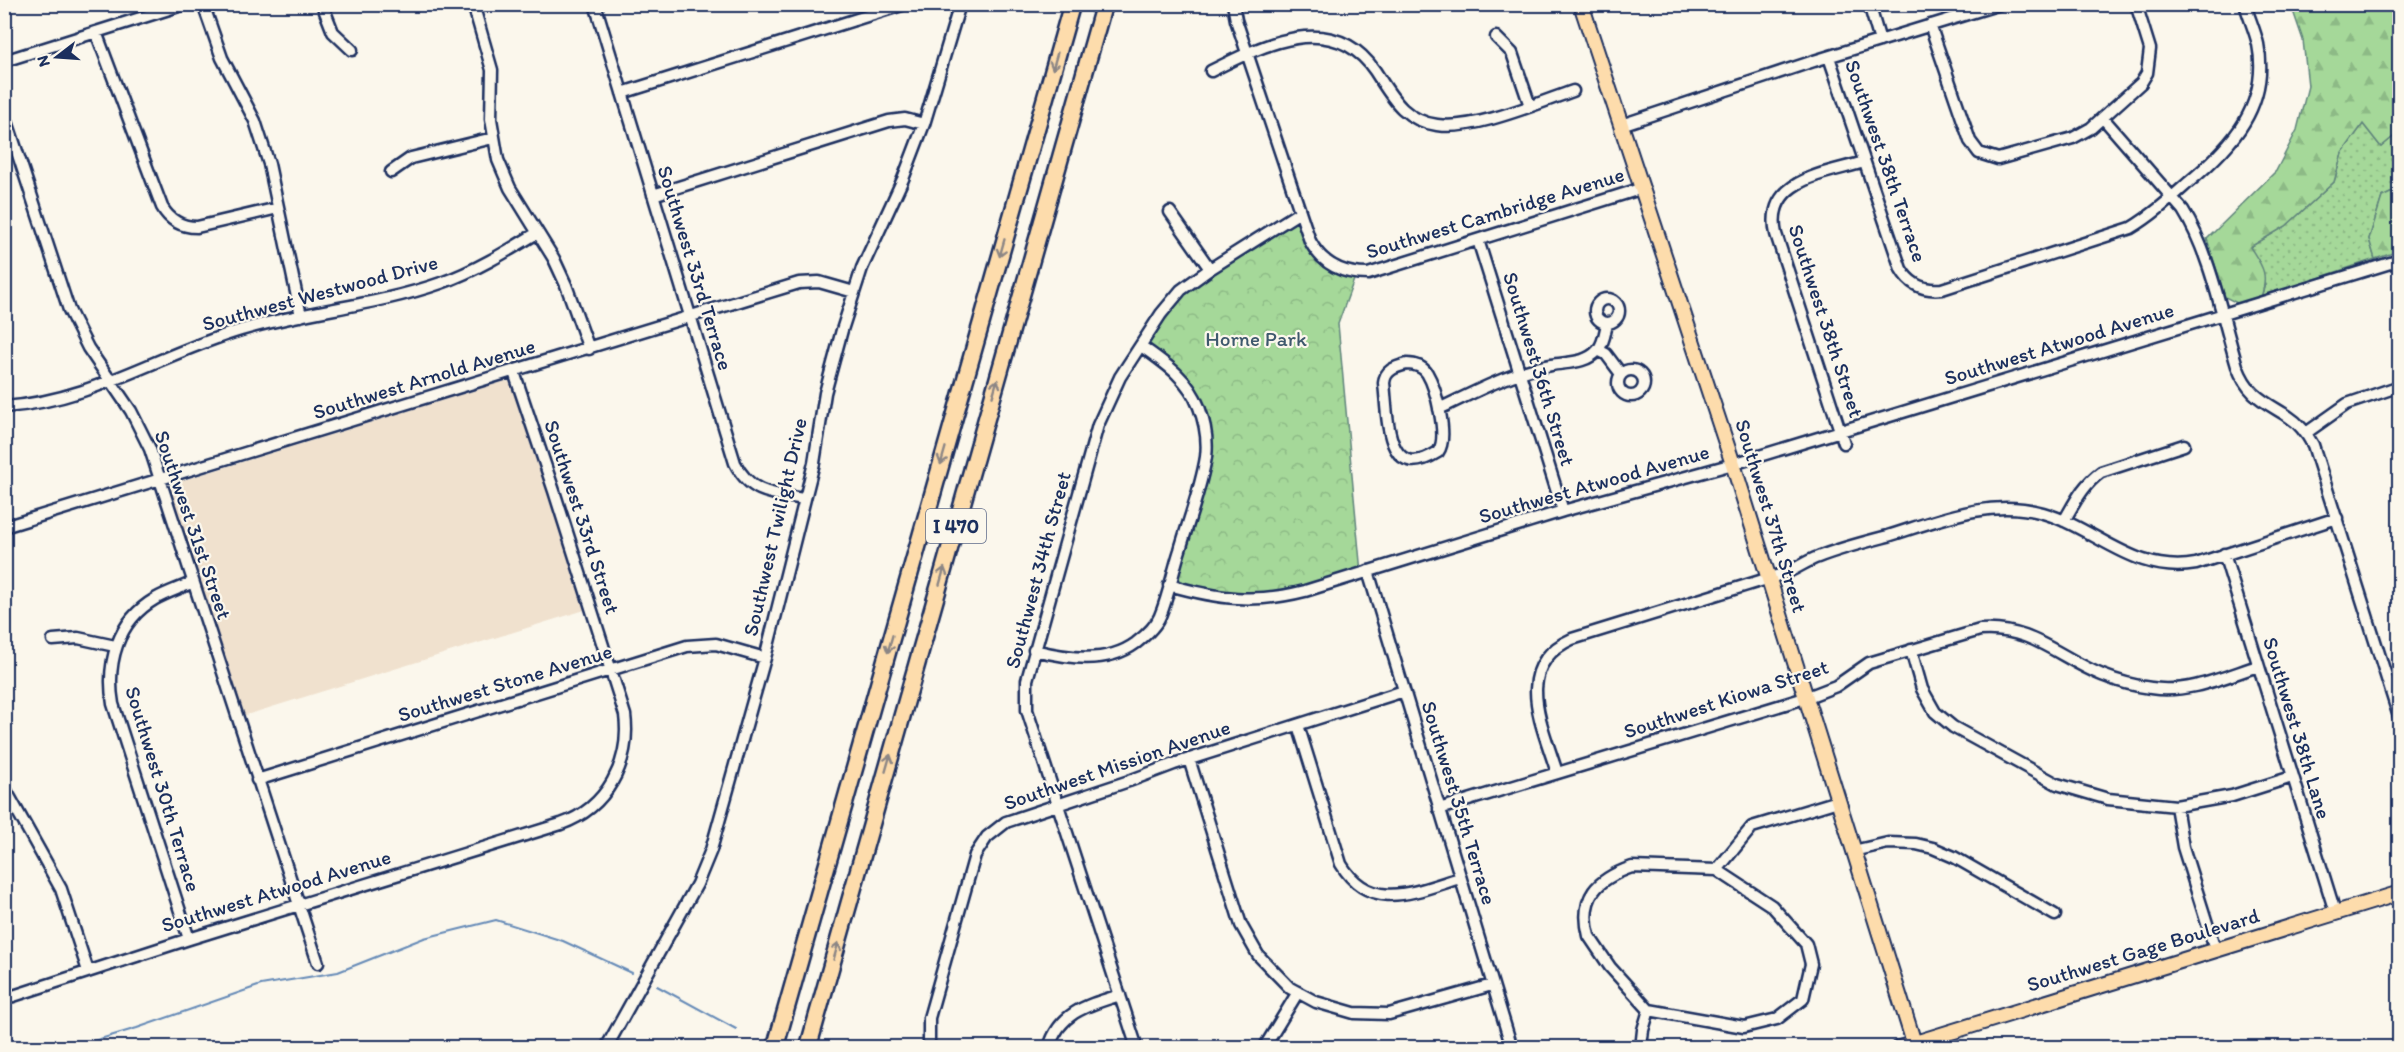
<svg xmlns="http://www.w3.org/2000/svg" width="2404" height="1052" font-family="Itim,sans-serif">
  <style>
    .built { fill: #f0e1ce }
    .grass { fill: url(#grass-dots); stroke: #60847c; stroke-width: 1.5 }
    .forest { fill: url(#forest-firs); stroke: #60847c; stroke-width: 1.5 }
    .park { fill: url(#park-crowns); stroke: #60847c; stroke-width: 1.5 }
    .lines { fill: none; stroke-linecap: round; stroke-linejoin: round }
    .stream { stroke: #658ab7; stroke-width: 2 }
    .minor-casing { stroke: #1b2f5e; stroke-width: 15 }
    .major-casing { stroke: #1b2f5e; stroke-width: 18 }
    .highway-casing { stroke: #1b2f5e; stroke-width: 20 }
    .minor { stroke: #fbf7ec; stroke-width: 10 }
    .major { stroke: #fddcac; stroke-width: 14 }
    .highway { stroke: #fddcac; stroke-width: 15 }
    .oneway { stroke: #8c8685 }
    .labels { text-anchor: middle; stroke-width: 4.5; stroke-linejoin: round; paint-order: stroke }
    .shield { fill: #fbf7ec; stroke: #5e6b89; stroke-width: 1.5 }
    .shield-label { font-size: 20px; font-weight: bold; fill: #1b2f5e }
    .street-label { font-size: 21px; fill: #1b2f5e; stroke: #fbf7ec }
    .park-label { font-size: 21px; fill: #3e596d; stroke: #fbf7ec }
  </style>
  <defs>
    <pattern id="grass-dots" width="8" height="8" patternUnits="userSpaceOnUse" patternTransform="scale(1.5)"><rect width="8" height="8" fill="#a5d899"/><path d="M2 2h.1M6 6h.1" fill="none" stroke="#8dba86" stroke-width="1.8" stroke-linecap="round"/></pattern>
    <pattern id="forest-firs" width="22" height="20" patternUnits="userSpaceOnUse" patternTransform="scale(1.5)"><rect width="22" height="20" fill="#a5d899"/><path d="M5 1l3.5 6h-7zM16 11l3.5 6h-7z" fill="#8dba86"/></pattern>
    <pattern id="park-crowns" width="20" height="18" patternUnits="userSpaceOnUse" patternTransform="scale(1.5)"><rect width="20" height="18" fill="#a5d899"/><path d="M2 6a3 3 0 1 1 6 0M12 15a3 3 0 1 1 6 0" fill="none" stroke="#8dba86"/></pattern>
  </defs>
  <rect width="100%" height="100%" fill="#fbf7ec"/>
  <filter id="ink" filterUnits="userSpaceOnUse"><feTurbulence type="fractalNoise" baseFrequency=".0167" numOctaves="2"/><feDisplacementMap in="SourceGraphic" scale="12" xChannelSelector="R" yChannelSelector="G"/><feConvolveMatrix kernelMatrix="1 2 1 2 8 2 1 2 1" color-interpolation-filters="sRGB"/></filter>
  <g filter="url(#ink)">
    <path class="built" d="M 505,381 L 510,382 L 513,386 L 588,609 L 243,716 L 171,492 L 171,485 L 177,482 Z"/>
    <path class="grass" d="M 2363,124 L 2381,147 L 2399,132 L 2399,189 L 2382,197 L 2369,239 L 2375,259 L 2261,297 L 2265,285 L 2250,247 L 2286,226 L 2334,182 L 2342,153 Z"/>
    <path class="forest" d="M 2291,5 L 2399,5 L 2399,132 L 2381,147 L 2363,124 L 2342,153 L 2334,182 L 2286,226 L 2250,247 C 2262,266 2269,273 2261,297 L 2239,304 L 2225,297 L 2207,239 L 2276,171 L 2297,130 L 2308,86 L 2303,40 Z
      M 2399,189 L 2399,251 L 2375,259 L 2369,239 L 2382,197 Z"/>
    <path class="park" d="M 1300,212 L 1316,252 L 1356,274 L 1338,324 L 1361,573 L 1271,598 L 1169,585 L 1206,457 L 1193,394 L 1141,346 L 1173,299 Z"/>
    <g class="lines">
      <path class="stream" d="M 657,986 L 736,1029
        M 70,1048 L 137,1028 L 261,985 L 338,972 L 424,938 L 496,920 L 563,941 L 632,973"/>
      <defs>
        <path id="minor" d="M 203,4 L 222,58 L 255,121 L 269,164 L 301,316
          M 322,4 L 333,32 L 352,50
          M 473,4 L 492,70 L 491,119 L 498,160 L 510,188 L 554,259 L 566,285 L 589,349
          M 595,4 L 735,463 C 751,495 774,494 805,499
          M 1233,4 L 1236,20 L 1310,241 C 1322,264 1342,274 1368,274 L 1643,188
          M 1869,4 L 1880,41
          M 1930,25 L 1970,141 L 1979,153 L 1998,159 L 2073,138 L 2091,128 L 2141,83 L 2147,73 L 2150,49 L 2136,4
          M 96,32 L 162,207 C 170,221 182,227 197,227 L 278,208
          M 1496,37 L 1512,53 L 1530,106
          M 1829,57 L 1901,269 C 1910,285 1924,291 1942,289 L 2131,228 C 2153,215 2171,198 2189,182 C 2232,146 2270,105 2258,44 C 2255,31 2249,18 2245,4
          M 4,61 L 185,4
          M 1211,71 C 1262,45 1333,9 1375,71 C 1392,97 1403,120 1437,125 C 1473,131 1538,103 1573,91
          M 622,93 L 905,4
          M 4,112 L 69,310 L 88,348 L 131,411 L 150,449 L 318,963
          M 2103,118 L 2183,210 C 2210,253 2222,316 2237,366 C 2248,396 2264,401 2289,417 C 2300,424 2307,434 2313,445 L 2400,720
          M 1621,125 L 1814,61 L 2000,4
          M 391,172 L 411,158 L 493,138
          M 653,195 L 889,121 L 905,119 L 924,124
          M 1170,212 L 1210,269
          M 1478,240 L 1563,511
          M1595 311a12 12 0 1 1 24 0a12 12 0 1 1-24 0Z
          M 1598,350 L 1606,354 L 1621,374
          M 1407,364 C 1415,364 1422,366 1427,373 C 1436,388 1449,438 1438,452 C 1385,485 1388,417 1384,383 C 1385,370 1395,367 1407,364 Z
          M1618 383a13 13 0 1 1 26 0a13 13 0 1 1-26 0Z
          M 4,407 C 92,401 159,354 241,330 C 307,310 376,306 441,283 C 475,271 506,252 537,233
          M 1439,409 C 1475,392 1511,372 1551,365 C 1567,362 1586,364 1598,350 C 1604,343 1605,332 1607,324
          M 2306,433 L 2347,404 L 2400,386
          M 1844,443 L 1776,234 C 1764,179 1825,174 1864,162
          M 2064,521 C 2075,502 2083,485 2101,472 L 2184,445
          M 4,527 L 799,283 L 819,282 L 854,292
          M 2224,554 L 2335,912
          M 1368,571 L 1512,1048
          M 1169,585 C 1219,599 1254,604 1305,591 L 1563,511 L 1733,464 L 2400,260
          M 53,640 L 78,638 L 115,646
          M 1034,650 C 1067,658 1106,665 1136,643 C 1145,636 1156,626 1160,616 C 1169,595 1173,571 1180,550 C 1189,519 1201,488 1206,457 C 1208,441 1205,423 1199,407 C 1188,378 1165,363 1141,346
          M 1911,650 L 1922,689 L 1935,712 L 1953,727 L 2057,784 L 2108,799 L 2176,806 L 2232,796 L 2292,777
          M 1298,725 L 1341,864 C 1371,914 1416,891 1460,878
          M 1189,759 L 1241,925 L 1258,955 L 1290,988 L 1316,1002 L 1354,1013 L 1389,1014 L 1492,985
          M 1557,773 C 1543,726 1511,666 1572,639 L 1786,573 C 1797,568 1807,561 1818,557 C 1841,548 1865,542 1888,536 C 1939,520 1990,498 2043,513 C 2098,529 2134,575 2196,564 L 2337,518
          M 257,780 L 687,646 L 716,644 L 765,658
          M 4,787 L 61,889 L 88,971
          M 2176,806 L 2183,847 L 2215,949
          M 1439,809 L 1805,698 L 1836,686 L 1869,663 L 1980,630 C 2031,626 2058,657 2102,675 C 2117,681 2135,686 2151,688 C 2187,694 2224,677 2258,666
          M 1853,851 L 1888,843 L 1916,844 L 1933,848 L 1954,857 L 2055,915
          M 1632,867 L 1717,870 L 1772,906 L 1806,944 L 1811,964 L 1803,999 L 1777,1019 L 1744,1027 L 1649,1010 L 1610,967 L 1589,936 C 1579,897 1597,879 1632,867 Z
          M 1717,870 L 1752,827 L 1838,801
          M 189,939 L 113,704 C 106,664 117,621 155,599 C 167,592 181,588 193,582
          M 4,999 L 189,939 L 561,824 C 607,808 631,762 625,715 L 554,491 L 514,372
          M 319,1048 L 321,1048
          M 606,1048 L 697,884 L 711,850 L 765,658 L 814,463 L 825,393 L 842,330 L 862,268 L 903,179 L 924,124 L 960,4
          M 929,1048 L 929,1018 L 975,855 L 987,837 L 1006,822 L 1129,781 L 1174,764 L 1404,691
          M 1049,1048 C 1059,1012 1088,1005 1120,995
          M 1137,1048 L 1027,710 L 1027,680 L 1098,425 L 1120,377 L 1161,314 L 1181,290 L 1210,269 L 1300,212
          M 1264,1048 L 1298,992
          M 1641,1048 L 1643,1030 L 1649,1010"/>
        <path id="major" d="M 1581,4 L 1733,464 L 1914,1043
          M 1899,1048 L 2400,893"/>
        <path id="highway" d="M 775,1048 L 1072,4
          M 808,1048 L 1104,4"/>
      </defs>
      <use href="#minor" class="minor-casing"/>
      <use href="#major" class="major-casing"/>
      <use href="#highway" class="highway-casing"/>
      <use href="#minor" class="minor"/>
      <use href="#major" class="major"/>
      <use href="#highway" class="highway"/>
    </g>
    <defs><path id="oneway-shaft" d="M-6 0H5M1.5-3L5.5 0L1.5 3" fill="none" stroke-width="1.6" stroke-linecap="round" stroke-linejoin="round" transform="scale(1.5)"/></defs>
    <g class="oneway">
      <use href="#oneway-shaft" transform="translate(1055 61) rotate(106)"/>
      <use href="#oneway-shaft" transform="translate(1002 248) rotate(106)"/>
      <use href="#oneway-shaft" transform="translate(995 388) rotate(-74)"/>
      <use href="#oneway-shaft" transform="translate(943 456) rotate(106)"/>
      <use href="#oneway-shaft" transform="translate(942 576) rotate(-74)"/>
      <use href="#oneway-shaft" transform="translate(890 644) rotate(106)"/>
      <use href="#oneway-shaft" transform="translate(888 763) rotate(-74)"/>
      <use href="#oneway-shaft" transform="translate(836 951) rotate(-74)"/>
    </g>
  </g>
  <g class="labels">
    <rect class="shield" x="926" y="509" width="60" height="34" rx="4.5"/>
    <g class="shield-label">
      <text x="956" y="533">I 470</text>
    </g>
    <g class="street-label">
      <text transform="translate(1886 161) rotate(71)" y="7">Southwest 38th Terrace</text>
      <text transform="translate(1495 213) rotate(-17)" y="7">Southwest Cambridge Avenue</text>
      <text transform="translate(695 268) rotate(73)" y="7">Southwest 33rd Terrace</text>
      <text transform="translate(320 293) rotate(-15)" y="7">Southwest Westwood Drive</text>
      <text transform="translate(1826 321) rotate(72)" y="7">Southwest 38th Street</text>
      <text transform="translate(2059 344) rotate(-17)" y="7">Southwest Atwood Avenue</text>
      <text transform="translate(1539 369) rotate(73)" y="7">Southwest 36th Street</text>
      <text transform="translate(424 379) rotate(-17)" y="7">Southwest Arnold Avenue</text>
      <text transform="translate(1594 484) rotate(-16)" y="7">Southwest Atwood Avenue</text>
      <text transform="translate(1771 516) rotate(73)" y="7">Southwest 37th Street</text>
      <text transform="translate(582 517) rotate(72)" y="7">Southwest 33rd Street</text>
      <text transform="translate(193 525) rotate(71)" y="7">Southwest 31st Street</text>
      <text transform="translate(775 527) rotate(-77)" y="7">Southwest Twilight Drive</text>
      <text transform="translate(1038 570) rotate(-75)" y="7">Southwest 34th Street</text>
      <text transform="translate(505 683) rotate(-17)" y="7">Southwest Stone Avenue</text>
      <text transform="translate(1726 699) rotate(-18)" y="7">Southwest Kiowa Street</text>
      <text transform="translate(2297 728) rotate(73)" y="7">Southwest 38th Lane</text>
      <text transform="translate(1117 765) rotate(-19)" y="7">Southwest Mission Avenue</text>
      <text transform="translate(163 789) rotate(73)" y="7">Southwest 30th Terrace</text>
      <text transform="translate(1459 803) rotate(73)" y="7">Southwest 35th Terrace</text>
      <text transform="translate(276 891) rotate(-17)" y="7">Southwest Atwood Avenue</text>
      <text transform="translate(2143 950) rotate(-17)" y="7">Southwest Gage Boulevard</text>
    </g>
    <g class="park-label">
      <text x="1256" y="346">Horne Park</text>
    </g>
  </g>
  <rect width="2404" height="1052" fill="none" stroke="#fbf7ec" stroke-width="24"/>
  <rect x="12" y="12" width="2380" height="1028" fill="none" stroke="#1b2f5e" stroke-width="2" filter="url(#ink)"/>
  <g transform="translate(57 57) rotate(253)" stroke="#fbf7ec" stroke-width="4.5" paint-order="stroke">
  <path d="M0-4.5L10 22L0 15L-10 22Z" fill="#1b2f5e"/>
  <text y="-9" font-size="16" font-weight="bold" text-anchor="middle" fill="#1b2f5e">N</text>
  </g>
</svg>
